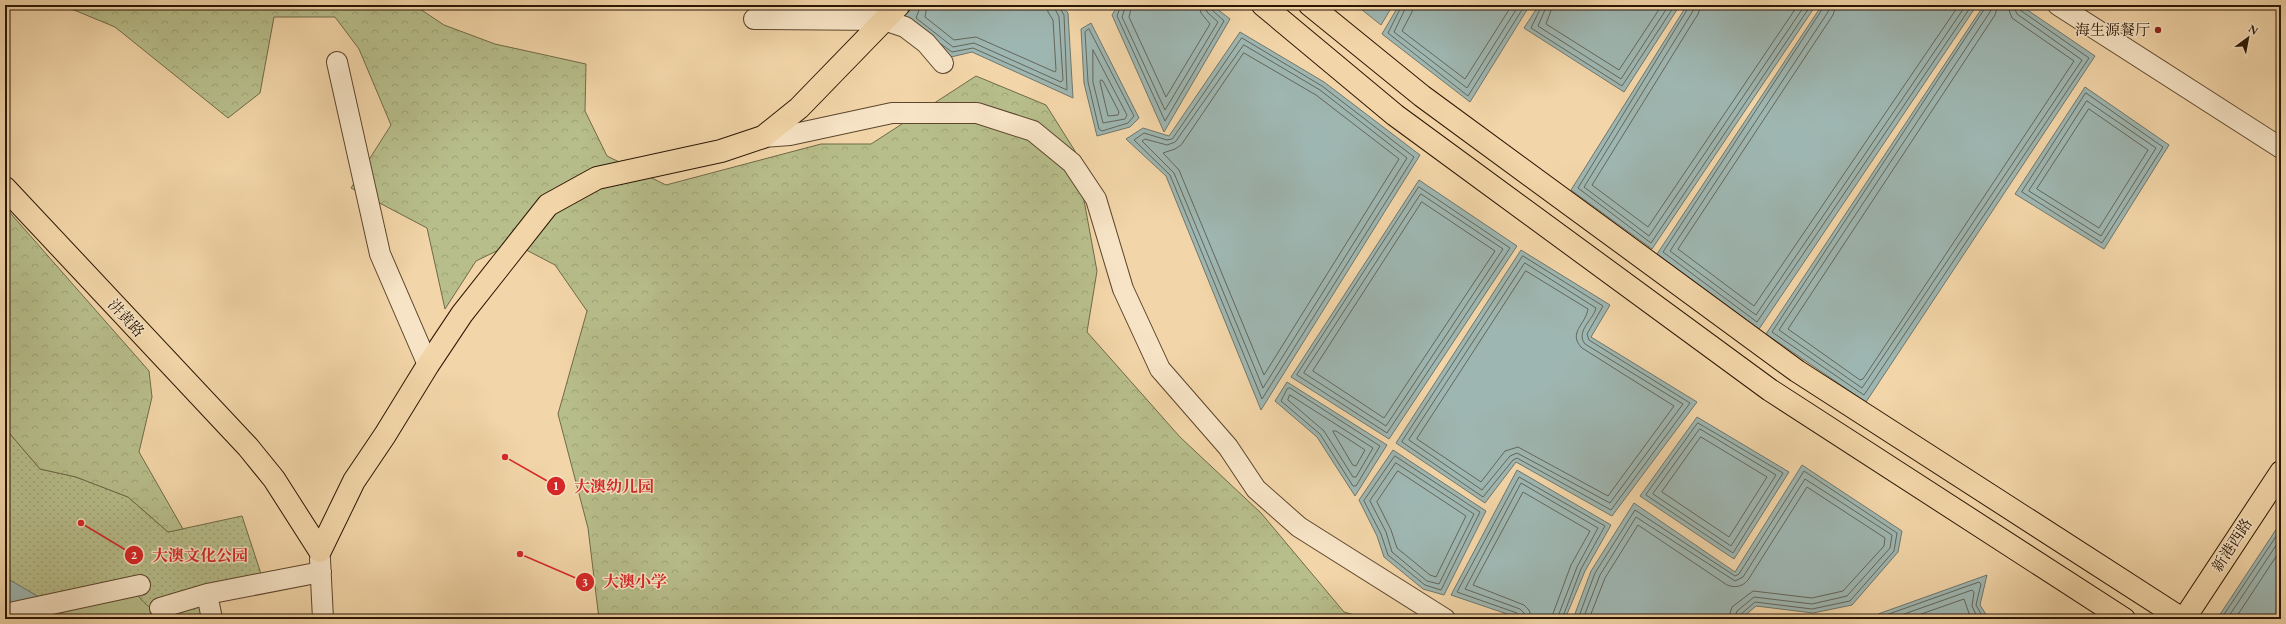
<svg xmlns="http://www.w3.org/2000/svg" width="2286" height="624" font-family="'EB Garamond','Noto Serif SC',serif">
  <style>
    .green { fill: url(#green-dots); stroke: #716a48 }
    .forest { fill: url(#forest-crowns); stroke: #716a48 }
    .pitch { fill: #b7be8b; stroke: #716a48 }
    .water { fill: #9eb6b1; stroke: #70766c }
    .lines { fill: none; stroke-linecap: round; stroke-linejoin: round }
    .shore { stroke: #64665a; stroke-width: 1 }
    .minor-casing { stroke: #5d462d; stroke-width: 22 }
    .major-casing { stroke: #2b1704; stroke-width: 24 }
    .highway-casing { stroke: #2b1704; stroke-width: 24 }
    .minor { stroke: #f7e4c6; stroke-width: 20 }
    .major { stroke: #f2d5a8; stroke-width: 22 }
    .highway { stroke: #f2d5a8; stroke-width: 22 }
    .poi-dot { fill: #8f2418; stroke: #f7e4c6; stroke-width: 1.5 }
    .labels { text-anchor: middle; stroke-width: 3; stroke-linejoin: round; paint-order: stroke }
    .poi-label { font-size: 15px; fill: #2b1704; stroke: #f7e4c6; text-anchor: end }
    .street-label { font-size: 15px; fill: #2b1704; stroke: #f7e4c6 }
    .leader { fill: none; stroke: #d62828; stroke-width: 1.5 }
    .callout-dot { fill: #d62828; stroke: #f7e4c6; stroke-width: 1.5 }
    .mark-label { font-size: 12px; text-anchor: middle; font-weight: bold; fill: #fff }
    .callout-label { font-size: 16px; text-anchor: middle; font-weight: bold; fill: #d62828; stroke: #f7e4c6; stroke-width: 3; stroke-linejoin: round; paint-order: stroke }
  </style>
  <defs>
    <pattern id="green-dots" width="8" height="8" patternUnits="userSpaceOnUse"><rect width="8" height="8" fill="#b7be8b"/><path d="M2 2h.1M6 6h.1" fill="none" stroke="#9ea376" stroke-width="1.8" stroke-linecap="round"/></pattern>
    <pattern id="forest-crowns" width="20" height="18" patternUnits="userSpaceOnUse"><rect width="20" height="18" fill="#b7be8b"/><path d="M2 6a3 3 0 1 1 6 0M12 15a3 3 0 1 1 6 0" fill="none" stroke="#9ea376"/></pattern>
  </defs>
  <rect width="100%" height="100%" fill="#f2d5a8"/>
  <filter id="stains"><feTurbulence type="fractalNoise" baseFrequency=".005" numOctaves="4"/><feColorMatrix values="0 0 0 0 .2 0 0 0 0 .09 0 0 0 0 .02 0 0 0 .5 -.17"/></filter>
  <radialGradient id="worn" r=".72"><stop offset=".6" stop-color="#630" stop-opacity="0"/><stop offset="1" stop-color="#630" stop-opacity=".3"/></radialGradient>
  <path class="green" d="M 5,428 L 40,469 L 76,477 L 128,497 L 168,532 L 242,516 L 265,586 L 213,603 L 215,619 L 5,619 Z"/>
  <path class="forest" d="M 62,5 L 414,5 L 444,25 L 495,44 L 586,64 L 585,111 L 607,156 L 666,185 L 821,144 L 871,144 L 976,76 L 1046,105 L 1075,151 L 1097,271 L 1087,332 L 1180,437 L 1261,513 L 1344,612 L 1369,619 L 599,619 L 588,528 L 558,414 L 587,311 L 555,265 L 513,243 L 476,261 L 445,309 L 427,228 L 351,188 L 391,125 L 359,49 L 335,17 L 274,17 L 260,93 L 228,118 L 115,27 Z
    M 5,207 L 149,371 L 152,397 L 139,452 L 183,529 L 168,532 L 128,497 L 76,477 L 40,469 L 5,428 Z"/>
  <path class="pitch" d="M 136,591 C 141,604 154,607 157,619 L 63,619 L 61,613 L 72,608 Z"/>
  <path class="water" d="M 766,5 L 846,5 L 844,10 L 787,16 L 765,8 Z
    M 914,5 L 1061,5 L 1068,13 L 1073,98 L 972,52 L 951,57 L 901,17 Z
    M 1118,5 L 1212,5 L 1230,19 L 1164,132 L 1112,15 Z
    M 1356,5 L 1393,5 L 1381,25 Z
    M 1399,5 L 1530,5 L 1470,102 L 1382,34 Z
    M 1539,5 L 1680,5 L 1624,92 L 1524,28 Z
    M 1687,5 L 1816,5 L 1652,249 L 1571,190 Z
    M 1822,5 L 1977,5 L 1759,329 L 1657,254 Z
    M 1984,5 L 2020,5 L 2095,56 L 1866,402 L 1766,334 Z
    M 1091,23 L 1139,118 L 1130,127 L 1097,136 L 1084,83 L 1081,29 Z
    M 1240,32 L 1324,82 L 1420,155 L 1261,410 L 1166,176 L 1126,139 L 1143,128 L 1169,136 Z
    M 2085,87 L 2169,145 L 2104,249 L 2015,194 Z
    M 1419,180 L 1517,246 L 1389,439 L 1291,377 Z
    M 1521,250 L 1610,305 L 1591,337 L 1697,402 L 1612,516 L 1516,462 L 1485,503 L 1396,443 Z
    M 1287,382 L 1387,445 L 1355,496 L 1317,437 L 1275,401 Z
    M 1697,417 L 1789,472 L 1734,559 L 1640,496 Z
    M 1393,450 L 1486,511 L 1444,595 L 1423,589 L 1384,557 L 1377,536 L 1359,500 Z
    M 1802,465 L 1902,531 L 1898,552 L 1852,605 L 1813,613 L 1756,606 L 1741,619 L 1573,619 L 1591,571 L 1634,503 L 1735,572 Z
    M 1517,470 L 1611,525 L 1585,571 L 1565,619 L 1522,619 L 1451,595 Z
    M 2281,522 L 2281,619 L 2217,619 Z
    M 1987,575 L 1980,605 L 1989,619 L 1882,619 L 1878,614 Z
    M 10,580 L 44,600 L 5,608 L 5,581 Z"/>
  <g class="lines">
    <path class="shore" d="M 921,5 L 916,18 L 953,47 L 974,43 L 1061,82 L 1063,80 L 1059,17 L 1053,5
      M 927,5 L 925,17 L 954,40 L 976,37 L 1055,72 L 1056,70 L 1053,20 L 1048,12 L 1047,5
      M 1121,5 L 1117,16 L 1165,121 L 1224,21 L 1211,9 L 1210,5
      M 1126,5 L 1122,17 L 1165,110 L 1218,22 L 1207,12 L 1205,5
      M 1132,5 L 1129,17 L 1166,97 L 1210,24 L 1201,13 L 1199,5
      M 1402,5 L 1388,33 L 1468,96 L 1525,5
      M 1407,5 L 1394,32 L 1467,88 L 1519,5
      M 1413,5 L 1412,12 L 1402,31 L 1465,79 L 1512,5
      M 1542,5 L 1531,28 L 1622,86 L 1675,5
      M 1547,5 L 1538,26 L 1621,79 L 1669,5
      M 1553,5 L 1546,24 L 1619,70 L 1662,5
      M 1690,5 L 1578,188 L 1651,243 L 1811,5
      M 1695,5 L 1693,11 L 1584,187 L 1649,236 L 1805,5
      M 1701,5 L 1698,14 L 1592,185 L 1648,227 L 1798,5
      M 1825,5 L 1663,252 L 1757,322 L 1972,5
      M 1830,5 L 1828,12 L 1670,251 L 1756,315 L 1966,5
      M 1836,5 L 1833,15 L 1678,249 L 1754,306 L 1959,5
      M 1987,5 L 1772,332 L 1864,395 L 2089,58 L 2020,10 L 2018,5
      M 1992,5 L 1990,12 L 1779,330 L 1862,388 L 2082,60 L 2017,14 L 2013,5
      M 1998,5 L 1995,15 L 1788,329 L 1860,380 L 1863,379 L 2074,61 L 2012,18 L 2007,5
      M 1089,29 L 1134,116 L 1128,123 L 1102,131 L 1099,129 L 1088,82 L 1085,32 Z
      M 1242,38 L 1322,86 L 1414,157 L 1262,399 L 1170,175 L 1134,140 L 1144,133 L 1167,140 L 1172,139 Z
      M 941,44 L 952,52 L 973,48 L 1067,90 L 1064,15 L 1058,5
      M 1244,45 L 1320,90 L 1407,158 L 1263,388 L 1174,173 L 1142,141 L 1145,139 L 1167,145 L 1175,142 Z
      M 1093,50 L 1127,115 L 1125,119 L 1103,123 L 1093,82 Z
      M 1244,53 L 1316,95 L 1399,159 L 1264,375 L 1179,170 L 1163,153 L 1175,149 L 1181,145 Z
      M 1101,80 L 1103,81 L 1119,112 L 1118,115 L 1108,116 L 1100,82 Z
      M 2086,93 L 2163,147 L 2102,243 L 2022,192 Z
      M 2087,101 L 2156,148 L 2101,236 L 2029,191 Z
      M 2089,109 L 2148,150 L 2099,228 L 2037,189 Z
      M 1419,187 L 1510,248 L 1387,433 L 1297,375 Z
      M 1421,194 L 1503,249 L 1386,426 L 1304,373 Z
      M 1422,202 L 1495,251 L 1384,418 L 1313,371 Z
      M 1523,256 L 1603,306 L 1587,334 L 1589,340 L 1690,403 L 1611,510 L 1517,458 L 1513,460 L 1483,497 L 1402,442 Z
      M 1525,263 L 1596,308 C 1594,319 1575,331 1585,344 L 1683,404 L 1610,503 L 1517,453 L 1510,456 L 1482,490 L 1409,440 Z
      M 1526,271 L 1588,309 C 1586,324 1567,333 1582,348 L 1674,406 L 1608,496 L 1518,447 L 1505,451 L 1481,482 L 1417,439 Z
      M 1290,388 L 1380,446 L 1356,486 L 1353,486 L 1320,434 L 1281,401 L 1287,389 Z
      M 1290,395 L 1373,448 L 1356,477 L 1353,477 L 1324,431 L 1288,400 Z
      M 1698,423 L 1783,473 L 1733,553 L 1646,495 Z
      M 1700,429 L 1776,475 L 1731,546 L 1653,494 Z
      M 1333,431 L 1336,431 L 1365,450 L 1356,466 L 1353,465 Z
      M 1701,437 L 1767,477 L 1729,537 L 1662,492 Z
      M 1395,456 L 1480,512 L 1441,590 L 1425,585 L 1388,555 L 1381,534 L 1364,501 Z
      M 1396,463 L 1474,514 L 1439,584 L 1427,581 L 1392,552 L 1386,532 L 1370,501 Z
      M 1398,471 L 1466,516 L 1436,577 L 1430,575 L 1397,548 L 1391,530 L 1377,502 Z
      M 1520,619 L 1517,613 L 1457,592 L 1519,477 L 1605,526 L 1581,569 L 1562,619
      M 1525,619 L 1524,613 L 1520,609 L 1465,589 L 1521,483 L 1598,528 L 1577,567 L 1557,619
      M 1532,619 L 1529,610 L 1524,605 L 1473,585 L 1523,492 L 1590,531 L 1571,565 L 1551,619
      M 1578,619 L 1595,573 L 1635,510 L 1735,576 L 1739,574 L 1804,471 L 1897,533 L 1894,551 L 1850,601 L 1812,609 L 1755,602 L 1740,615 L 1739,619
      M 1583,619 L 1600,575 L 1636,517 L 1735,581 L 1743,577 L 1805,479 L 1892,535 L 1890,548 L 1847,596 L 1812,604 L 1754,597 L 1737,611 L 1734,619
      M 1589,619 L 1605,578 L 1638,525 L 1727,585 C 1735,588 1742,587 1748,580 L 1807,487 L 1885,538 L 1884,546 L 1843,591 L 1812,598 L 1753,591 L 1732,607 L 1728,619
      M 1884,619 L 1886,615 L 1979,582 L 1981,584 L 1976,605 L 1984,619
      M 1890,619 L 1972,590 L 1974,592 L 1972,606 L 1978,619
      M 1907,619 L 1964,599 L 1971,619
      M 2221,619 L 2281,529
      M 2227,619 L 2281,538
      M 2235,619 L 2281,549"/>
    <defs>
      <path id="minor" d="M 2058,5 L 2281,148
        M 754,19 L 884,20 L 905,27 L 926,43 L 943,63
        M 337,62 L 380,254 L 428,365
        M 763,137 L 790,135 L 892,113 L 977,113 L 1033,131 L 1072,163 L 1096,199 L 1123,289 L 1160,369 L 1228,447 L 1256,489 L 1299,527 L 1445,619
        M 320,559 L 323,619
        M 160,608 L 207,594
        M 5,614 L 140,585
        M 212,619 L 207,594 L 321,572"/>
      <path id="major" d="M 5,188 L 248,447 L 274,479 L 320,551 L 354,481 L 385,435 L 428,365 L 462,314 L 548,205 L 597,178 L 721,151 L 763,137 L 799,108 L 899,5
        M 2184,619 L 2281,472"/>
      <path id="highway" d="M 1263,5 L 1395,115 L 1770,390 L 2124,619
        M 1310,5 L 1422,96 L 1797,371 L 2182,619"/>
    </defs>
    <use href="#minor" class="minor-casing"/>
    <use href="#major" class="major-casing"/>
    <use href="#highway" class="highway-casing"/>
    <use href="#minor" class="minor"/>
    <use href="#major" class="major"/>
    <use href="#highway" class="highway"/>
  </g>
  <circle class="poi-dot" cx="2158" cy="30" r="4"/>
  <g class="labels">
    <g class="poi-label">
      <text x="2150" y="35">海生源餐厅</text>
    </g>
    <g class="street-label">
      <text transform="translate(126 318) rotate(47)" y="5">汫黄路</text>
      <text transform="translate(2232 545) rotate(-57)" y="5">新港西路</text>
    </g>
  </g>
  <path class="leader" d="M505 457L556 486M81 523L134 555M520 554L585 582"/>
  <g class="callout-dot">
    <circle cx="505" cy="457" r="4"/>
    <circle cx="81" cy="523" r="4"/>
    <circle cx="520" cy="554" r="4"/>
    <circle cx="556" cy="486" r="10"/>
    <circle cx="134" cy="555" r="10"/>
    <circle cx="585" cy="582" r="10"/>
  </g>
  <g class="mark-label">
    <text x="556" y="490">1</text>
    <text x="134" y="559">2</text>
    <text x="585" y="586">3</text>
  </g>
  <g class="callout-label">
    <text x="614" y="492">大澳幼儿园</text>
    <text x="200" y="561">大澳文化公园</text>
    <text x="635" y="587">大澳小学</text>
  </g>
  <rect width="2286" height="624" fill="none" stroke="#f2d5a8" stroke-width="20"/>
  <rect x="6" y="6" width="2274" height="612" fill="none" stroke="#2b1704" stroke-width="2"/>
  <rect x="10" y="10" width="2266" height="604" fill="none" stroke="#2b1704"/>
  <g transform="translate(2248 38) rotate(32)" stroke="#f7e4c6" stroke-width="3" paint-order="stroke">
  <path d="M0-3L7 15L0 10L-7 15Z" fill="#2b1704"/>
  <text y="-6" font-size="11" font-weight="bold" text-anchor="middle" fill="#2b1704">N</text>
  </g>
  <rect width="100%" height="100%" filter="url(#stains)"/>
  <rect width="100%" height="100%" fill="url(#worn)"/>
</svg>
